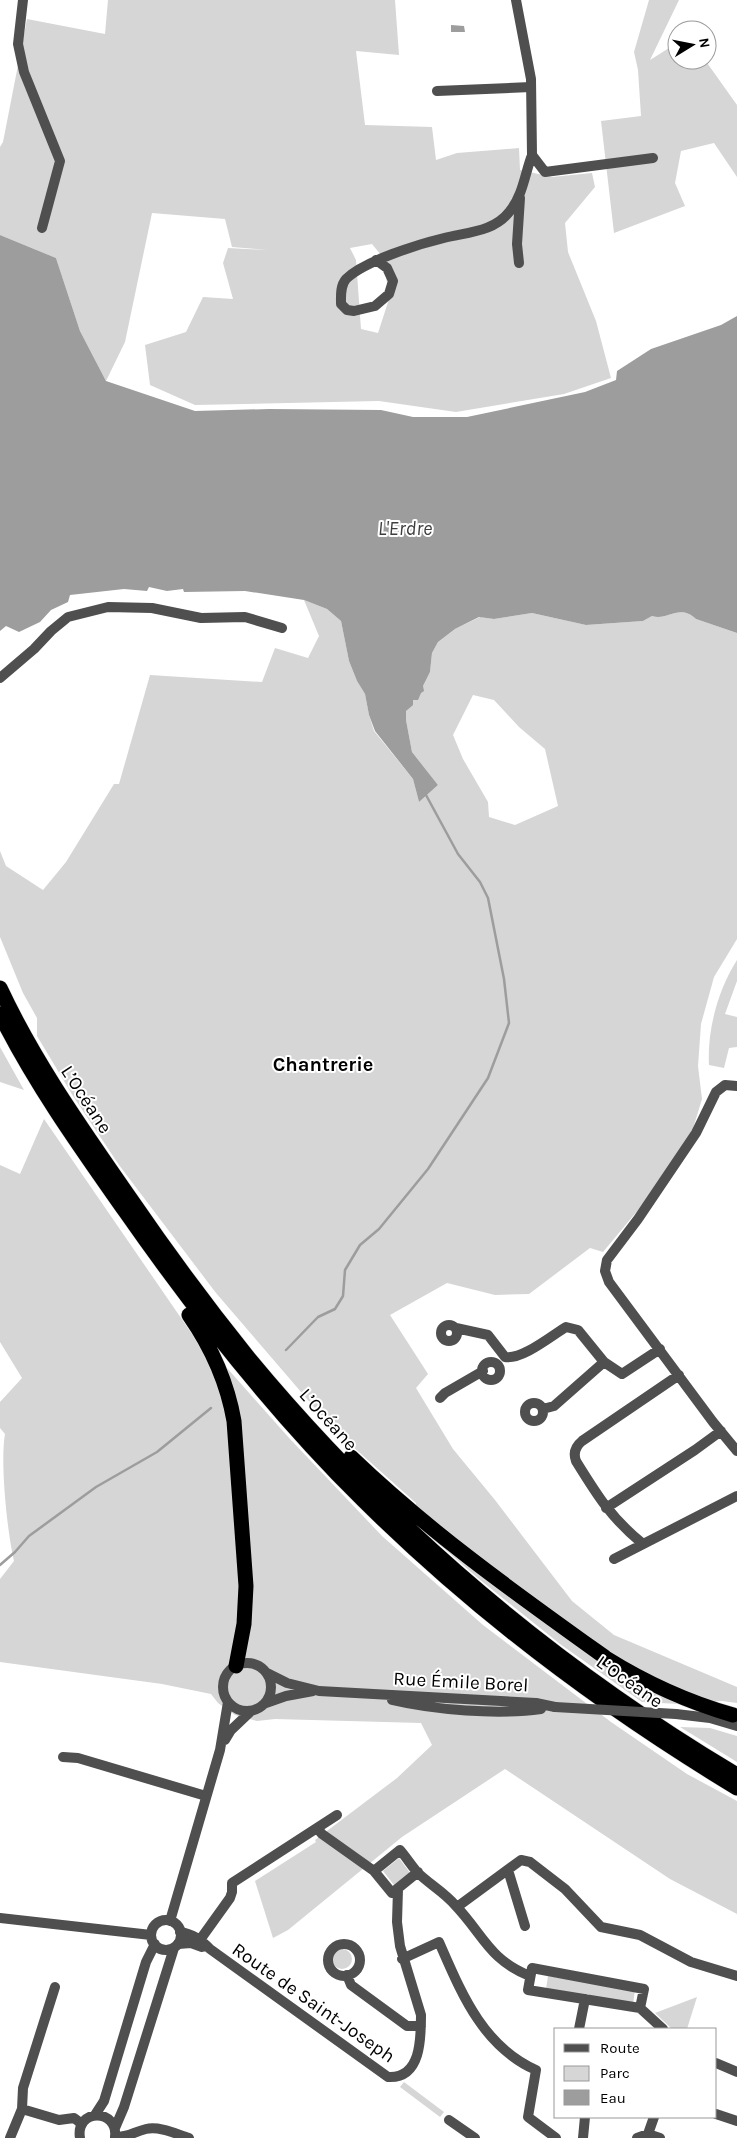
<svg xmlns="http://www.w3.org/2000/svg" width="737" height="2138" font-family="Karla,sans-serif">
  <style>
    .green { fill: #d6d6d6; fill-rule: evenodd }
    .water { fill: #9d9d9d }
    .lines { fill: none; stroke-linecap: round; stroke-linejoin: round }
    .stream { stroke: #9d9d9d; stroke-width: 2.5 }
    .motorway-casing { stroke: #dbdbdb; stroke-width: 16 }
    .minor { stroke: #4f4f4f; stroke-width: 10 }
    .tertiary { stroke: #4f4f4f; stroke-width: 10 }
    .motorway { stroke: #000; stroke-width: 15 }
    .tertiary-bridge { stroke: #4f4f4f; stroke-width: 10 }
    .labels { text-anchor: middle; stroke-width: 4; stroke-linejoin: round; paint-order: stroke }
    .street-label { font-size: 19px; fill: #000; stroke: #fff }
    .water-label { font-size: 20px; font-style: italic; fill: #3e3e3e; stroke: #fff }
    .neighbourhood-label { font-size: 20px; font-weight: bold; fill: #000; stroke: #fff }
  </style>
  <rect width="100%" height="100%" fill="#fff"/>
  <path class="green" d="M 108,0 L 395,0 L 399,55 L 356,51 L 365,125 L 432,127 L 436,160 L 457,153 L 519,148 L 520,170 L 552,177 L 592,173 L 595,187 L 565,223 L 568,252 L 596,321 L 611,378 L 564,394 L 456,412 L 379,401 L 195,405 L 150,385 L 145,345 L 186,332 L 203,297 L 233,299 L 223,263 L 228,248 L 268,250 L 232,247 L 225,219 L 152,213 L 125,342 L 106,381 L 80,331 L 56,258 L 0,235 L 0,147 L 3,142 L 27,19 L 105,34 ZM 372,244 L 381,255 L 390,296 L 378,333 L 361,329 L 356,260 L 350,248 Z
    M 649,0 L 679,0 L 650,60 L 677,43 L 677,60 L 705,60 L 737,105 L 737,177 L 714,143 L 681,151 L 675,183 L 685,206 L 614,233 L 601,121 L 641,116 L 638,70 L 634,52 Z
    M 304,600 L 327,609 L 341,621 L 349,661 L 357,681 L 365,694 L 369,715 L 374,731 L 413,779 L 419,802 L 438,785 L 412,752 L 406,720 L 406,711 L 423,686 L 430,672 L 432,653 L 438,642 L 455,629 L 480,617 L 494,619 L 532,613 L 586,625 L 643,621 L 652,616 C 668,621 679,603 696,619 L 737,633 L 737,939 L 714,977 L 701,1024 L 698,1066 L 702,1099 L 691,1135 L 648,1198 L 603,1252 L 590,1248 L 529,1294 L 495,1295 L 447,1283 L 390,1315 L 428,1374 L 416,1388 L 453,1449 L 495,1500 L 572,1601 L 614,1635 L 737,1687 L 737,1703 L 722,1701 L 679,1704 L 642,1702 L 560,1644 L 479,1579 L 416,1524 L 416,1503 L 332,1428 L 216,1293 L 119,1165 L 73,1096 L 37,1036 L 37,1018 L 23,993 L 0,937 L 0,851 L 6,866 L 43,890 L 66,862 L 114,784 L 119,784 L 150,675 L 262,682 L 275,648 L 308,658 L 319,636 ZM 473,695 L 494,700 L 519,727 L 545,749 L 558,806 L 515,825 L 489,817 L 488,802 L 463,759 L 453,735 Z
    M 737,960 L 737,981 L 725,1014 L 737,1017 L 737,1047 L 729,1048 L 724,1068 L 709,1065 C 707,1030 718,990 737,960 Z
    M 0,1047 L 24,1090 L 0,1082 Z
    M 44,1119 L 192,1334 L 212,1368 L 227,1368 L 290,1439 L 382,1536 L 483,1625 L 611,1722 L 687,1774 L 737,1801 L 737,1914 L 670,1879 L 505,1769 L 402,1837 L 288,1930 L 273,1938 L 255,1881 L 316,1842 L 315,1840 L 397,1778 L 432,1745 L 421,1723 L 275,1719 L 257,1721 L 235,1715 L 218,1703 L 211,1694 L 162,1684 L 0,1662 L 0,1579 L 14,1561 C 7,1531 0,1461 5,1434 L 0,1428 L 0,1402 L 22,1378 L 0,1342 L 0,1165 L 20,1174 Z
    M 680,1727 L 710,1728 L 737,1736 L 737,1762 Z
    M 399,1858 L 410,1873 L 394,1885 L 383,1871 Z
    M332 1959a10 10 0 1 1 20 0a10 10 0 1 1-20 0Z
    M 548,1976 L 635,1990 L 633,2004 L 546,1989 Z
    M 697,1997 L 687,2029 L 672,2029 L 655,2013 Z
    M 404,2082 L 444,2112 L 440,2117 L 400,2087 Z"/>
  <path class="water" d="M 451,25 L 464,26 L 465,32 L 451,32 Z
    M 0,235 L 56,258 L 80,331 L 106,381 L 195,411 L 269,409 L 381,410 L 413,417 L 467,417 L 585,392 L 616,380 L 617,371 L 651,349 L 721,325 L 737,316 L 737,633 L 696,619 C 679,603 668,621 652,616 L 643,621 L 586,625 L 532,613 L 494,619 L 479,617 L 455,629 L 438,642 L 432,653 L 430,672 L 423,686 L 424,691 L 421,693 L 418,700 L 413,700 L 413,705 L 406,711 L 406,720 L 412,752 L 438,785 L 419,802 L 413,779 L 375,731 L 369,715 L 365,694 L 357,681 L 349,661 L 341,621 L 327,609 L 304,600 L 245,591 L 184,592 L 183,589 L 167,591 L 149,587 L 147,591 L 124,589 L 70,595 L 68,602 L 51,610 L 40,622 L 19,632 L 6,626 L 0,631 Z"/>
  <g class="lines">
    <path class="stream" d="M 286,1350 L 318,1317 L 335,1309 L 343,1296 L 345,1270 L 360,1245 L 379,1229 L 428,1169 L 488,1078 L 509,1023 L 504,979 L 488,898 L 480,882 L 458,854 L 426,795
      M 0,1565 L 15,1552 L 29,1536 L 96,1487 L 157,1452 L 211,1408"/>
    <defs>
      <path id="motorway" d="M 0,988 C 35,1063 83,1130 130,1198 C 167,1252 206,1305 247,1356 C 385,1523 551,1664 737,1775
        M 0,1014 C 35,1084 80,1147 125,1211 C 197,1314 274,1412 363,1500 C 476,1612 601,1706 737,1788
        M 189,1315 C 212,1348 227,1381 234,1421 L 246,1586 L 244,1624 L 236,1666
        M 351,1457 C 429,1532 518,1595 606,1658 C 646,1683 688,1702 733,1715"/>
    </defs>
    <use href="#motorway" class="motorway-casing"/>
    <path class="minor" d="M 23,0 L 18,44 L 24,72 L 60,161 L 42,228
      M 516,0 L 531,79 L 532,155 L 545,172 L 653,158
      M 437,91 L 531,87
      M 376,260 L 387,268 L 393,281 L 389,294 L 375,306 L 354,311 L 347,310 L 341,304 C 341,296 340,286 346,279 C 364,261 419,244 444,238 C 468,232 494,232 510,211 C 523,195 525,173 532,155
      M 519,263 L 517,244 L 520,198
      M 0,678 L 34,649 L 51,631 L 68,617 L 108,607 L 152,608 L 201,618 L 245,617 L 282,628
      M 737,1086 L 725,1085 L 716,1092 L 696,1133 L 638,1219 L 607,1260 L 605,1271 L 609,1282 L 713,1422 L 737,1451
      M441 1333a8 8 0 1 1 16 0a8 8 0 1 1-16 0Z
      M 456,1328 L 488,1335 L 505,1357 C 522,1360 551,1336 566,1327 L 578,1330 L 604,1362 L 622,1374 L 660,1349
      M482 1371a9 9 0 1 1 18 0a9 9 0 1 1-18 0Z
      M 440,1398 L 445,1393 L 483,1371
      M525 1412a9 9 0 1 1 18 0a9 9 0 1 1-18 0Z
      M 543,1409 L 554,1406 L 604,1362
      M 606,1508 L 695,1450 L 721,1431
      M 643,1544 C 611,1518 597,1495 576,1461 C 573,1453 576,1446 582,1441 L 679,1375
      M 614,1559 L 737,1496
      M 63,1757 L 78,1758 L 206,1796
      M 317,1828 L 322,1834 L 374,1871
      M 508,1870 L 525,1926
      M 418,1872 L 392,1893 L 374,1871 L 400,1850 C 406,1857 411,1865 417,1872 C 429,1884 444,1892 455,1905 C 483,1934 489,1960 530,1976
      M 457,1907 L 521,1860 L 530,1862 L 565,1889 L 601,1927 L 640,1935 L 691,1962 L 737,1976
      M 180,1932 C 193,1934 201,1940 210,1949 L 388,2077 C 421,2079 421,2039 421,2015 L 400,1946 L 397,1922 L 398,1889
      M 178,1944 L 191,1943 L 202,1947
      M 197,1944 L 230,1898 L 232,1892 L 232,1883 L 337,1815
      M328 1960a16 16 0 1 1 32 0a16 16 0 1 1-32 0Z
      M 402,1959 L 439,1942 C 461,1992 482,2046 536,2070 L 528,2117 L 556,2138
      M 532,1968 L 644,1989 L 640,2008 L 528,1990 Z
      M 347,1975 L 351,1985 L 407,2026 L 421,2026
      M 640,2008 L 663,2029
      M 579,2029 L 585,1999
      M 716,2063 L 737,2072
      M 22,2109 L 59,2120 L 74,2118 L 82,2124
      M 716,2114 L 737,2121
      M 449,2120 L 475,2138
      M 648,2134 L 654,2117
      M 115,2137 C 130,2137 133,2132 146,2129 C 160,2126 176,2134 189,2138
      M 10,2138 L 22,2109 L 23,2088 L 55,1987
      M 583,2138 L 585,2117
      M 637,2138 L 648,2134 L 660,2138"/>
    <path class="tertiary" d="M223 1687a24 24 0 1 1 48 0a24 24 0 1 1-48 0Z
      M 267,1673 L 287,1683 L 319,1691 L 536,1703 L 555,1707
      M 392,1700 C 434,1710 498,1715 541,1709
      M 266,1703 L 286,1696 L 313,1691
      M 676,1714 L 710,1718 L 737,1726
      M 225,1740 L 231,1730 L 251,1711
      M 0,1918 L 151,1935
      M151 1935a15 15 0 1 1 30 0a15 15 0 1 1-30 0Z
      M 170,1921 L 220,1750 L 228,1702
      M 95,2115 L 104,2101 L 146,1962 L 155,1944
      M 115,2128 L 124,2107 L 174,1948
      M 80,2138 C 75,2108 119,2108 115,2138"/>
    <use href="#motorway" class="motorway"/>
    <path class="tertiary-bridge" d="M 555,1707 L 676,1714"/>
  </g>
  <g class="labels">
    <g class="street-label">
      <text transform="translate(87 1099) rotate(57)" y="7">L’Océane</text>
      <text transform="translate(329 1419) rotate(48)" y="7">L’Océane</text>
      <text transform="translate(461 1681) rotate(3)" y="7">Rue Émile Borel</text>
      <text transform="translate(630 1681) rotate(35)" y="7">L’Océane</text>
      <text transform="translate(314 2002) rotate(35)" y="7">Route de Saint-Joseph</text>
    </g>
    <g class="water-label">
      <text x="405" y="535">L'Erdre</text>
    </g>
    <g class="neighbourhood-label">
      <text x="323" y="1071">Chantrerie</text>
    </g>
  </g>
  <rect x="554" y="2028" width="162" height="90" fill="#ffffff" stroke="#999999"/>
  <rect x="564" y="2044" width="25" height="8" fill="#4f4f4f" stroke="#999999"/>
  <text x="600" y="2053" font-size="15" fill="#000000">Route</text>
  <rect x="564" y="2066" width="25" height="15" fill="#d6d6d6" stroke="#999999"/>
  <text x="600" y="2078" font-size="15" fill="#000000">Parc</text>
  <rect x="564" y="2090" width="25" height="15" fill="#9d9d9d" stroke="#999999"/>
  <text x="600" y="2103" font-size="15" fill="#000000">Eau</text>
  <g transform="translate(692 45) rotate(80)"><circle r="24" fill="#ffffff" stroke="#999999"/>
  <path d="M0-4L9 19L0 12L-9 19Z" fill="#000000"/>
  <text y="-8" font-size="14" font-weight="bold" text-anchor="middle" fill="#000000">N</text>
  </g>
</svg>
